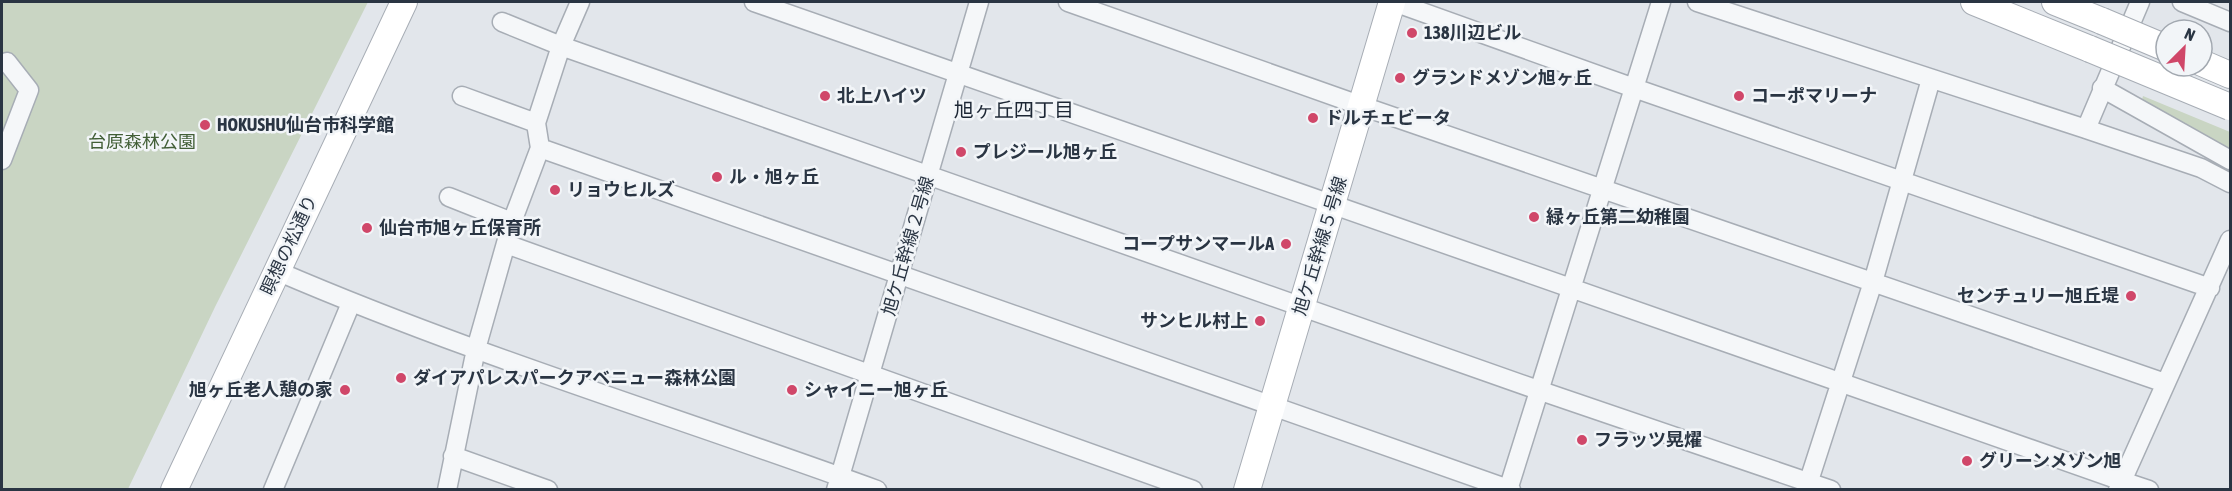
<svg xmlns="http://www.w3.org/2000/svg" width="2232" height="491" font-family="'Asap Condensed','Noto Sans JP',sans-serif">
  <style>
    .green { fill: #c9d5c3 }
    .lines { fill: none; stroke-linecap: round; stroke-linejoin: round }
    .street-casing { stroke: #a7adb5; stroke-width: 21 }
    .secondary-casing { stroke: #a7adb5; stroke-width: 28 }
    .street { stroke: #f5f7f9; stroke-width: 18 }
    .secondary { stroke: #fff; stroke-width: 26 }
    .secondary-bridge-casing { stroke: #a7adb5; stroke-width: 28; stroke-linecap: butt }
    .secondary-bridge { stroke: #fff; stroke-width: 26 }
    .poi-dot { fill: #d04769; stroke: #f2f5f8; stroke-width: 2 }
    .labels { text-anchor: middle; stroke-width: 5; stroke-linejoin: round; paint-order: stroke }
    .poi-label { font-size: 18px; font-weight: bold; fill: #2a3543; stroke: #f2f5f8; text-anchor: start }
    .park-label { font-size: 18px; fill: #425f37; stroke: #f2f5f8 }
    .street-label { font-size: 18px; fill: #2a3543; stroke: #f2f5f8 }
    .neighbourhood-label { font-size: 20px; fill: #1c2634; stroke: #f2f5f8 }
  </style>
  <rect width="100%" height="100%" fill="#e2e6eb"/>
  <path class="green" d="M 2,2 L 368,2 L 215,307 L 128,489 L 2,489 Z
    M 2143,96 L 2230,132 L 2230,152 L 2141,104 Z"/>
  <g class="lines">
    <defs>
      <path id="street" d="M 754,2 C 1209,165 1667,319 2122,481 L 2230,240
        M 1068,2 L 1362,106 L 2165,383
        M 1394,2 L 1634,88 L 2210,288
        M 1697,2 L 2086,129
        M 2140,2 L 2086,129 L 2201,168 L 2230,183
        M 2182,2 L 2230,22
        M 502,22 L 561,46 L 1538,390 L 1831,490
        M 2102,88 L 2230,160
        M 462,96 L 536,123
        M 540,148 L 1511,490
        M 2,160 L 29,90 L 7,62
        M 449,197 L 512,222
        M 506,244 L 1193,490
        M 277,271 C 472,355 677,417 877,490
        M 453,456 L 548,490
        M 273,490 L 351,303
        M 447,490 L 476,349 L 512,222 L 540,148 L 536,123 L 561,46 L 580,2
        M 836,490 L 979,2
        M 1508,490 L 1661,2
        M 1806,490 L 1873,282 L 1931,79
        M 2118,490 L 2122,481 L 2149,490"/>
      <path id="secondary" d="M 1974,2 L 2090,49
        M 2055,2 L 2102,21
        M 2202,63 L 2230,75
        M 174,490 L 404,2
        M 1247,490 L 1392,2"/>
    </defs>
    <use href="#street" class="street-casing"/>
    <use href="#secondary" class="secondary-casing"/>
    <use href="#street" class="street"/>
    <use href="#secondary" class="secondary"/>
    <defs>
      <path id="secondary-bridge" d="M 2102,21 L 2166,48
        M 2090,49 L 2230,107"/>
    </defs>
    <use href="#secondary-bridge" class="secondary-bridge-casing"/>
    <use href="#secondary-bridge" class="secondary-bridge"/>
  </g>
  <g class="poi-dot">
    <circle cx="1412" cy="33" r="6"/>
    <circle cx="1400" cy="78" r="6"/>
    <circle cx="825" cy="96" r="6"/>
    <circle cx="1739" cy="96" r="6"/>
    <circle cx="1313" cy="118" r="6"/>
    <circle cx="205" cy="125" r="6"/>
    <circle cx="961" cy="152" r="6"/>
    <circle cx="717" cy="177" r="6"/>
    <circle cx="555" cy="190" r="6"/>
    <circle cx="1534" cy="217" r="6"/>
    <circle cx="367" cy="228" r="6"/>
    <circle cx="1286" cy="244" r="6"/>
    <circle cx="2131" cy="296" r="6"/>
    <circle cx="1260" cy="321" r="6"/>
    <circle cx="401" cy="378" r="6"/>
    <circle cx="345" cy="390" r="6"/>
    <circle cx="792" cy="390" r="6"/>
    <circle cx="1582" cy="440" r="6"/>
    <circle cx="1967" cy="461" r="6"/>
  </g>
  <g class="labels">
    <g class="poi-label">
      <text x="1424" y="39">138川辺ビル</text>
      <text x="1412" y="84">グランドメゾン旭ヶ丘</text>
      <text x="837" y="102">北上ハイツ</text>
      <text x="1751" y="102">コーポマリーナ</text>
      <text x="1325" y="124">ドルチェビータ</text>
      <text x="217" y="131">HOKUSHU仙台市科学館</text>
      <text x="973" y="158">プレジール旭ヶ丘</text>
      <text x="729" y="183">ル・旭ヶ丘</text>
      <text x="567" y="196">リョウヒルズ</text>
      <text x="1546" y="223">緑ヶ丘第二幼稚園</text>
      <text x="379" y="234">仙台市旭ヶ丘保育所</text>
      <text x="1274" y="250" text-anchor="end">コープサンマールA</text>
      <text x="2119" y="302" text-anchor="end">センチュリー旭丘堤</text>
      <text x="1248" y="327" text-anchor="end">サンヒル村上</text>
      <text x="413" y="384">ダイアパレスパークアベニュー森林公園</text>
      <text x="333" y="396" text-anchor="end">旭ヶ丘老人憩の家</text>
      <text x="804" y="396">シャイニー旭ヶ丘</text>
      <text x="1594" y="446">フラッツ晃燿</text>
      <text x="1979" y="467">グリーンメゾン旭</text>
    </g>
    <g class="park-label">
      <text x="142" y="148">台原森林公園</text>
    </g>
    <g class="street-label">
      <text transform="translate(289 245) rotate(-65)" y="6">瞑想の松通り</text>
      <text transform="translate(908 246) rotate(-74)" y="6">旭ケ丘幹線２号線</text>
      <text transform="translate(1320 246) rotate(-73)" y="6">旭ケ丘幹線５号線</text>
    </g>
    <g class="neighbourhood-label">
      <text x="1014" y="117">旭ヶ丘四丁目</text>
    </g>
  </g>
  <rect width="2232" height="491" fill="none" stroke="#2a3543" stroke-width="6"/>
  <g transform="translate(2184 48) rotate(24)"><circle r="28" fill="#f2f5f8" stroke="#a2a8b0" stroke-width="1.5"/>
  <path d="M0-4.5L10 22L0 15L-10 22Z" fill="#d04769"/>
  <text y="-9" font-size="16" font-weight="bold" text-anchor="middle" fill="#2a3543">N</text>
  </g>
</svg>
